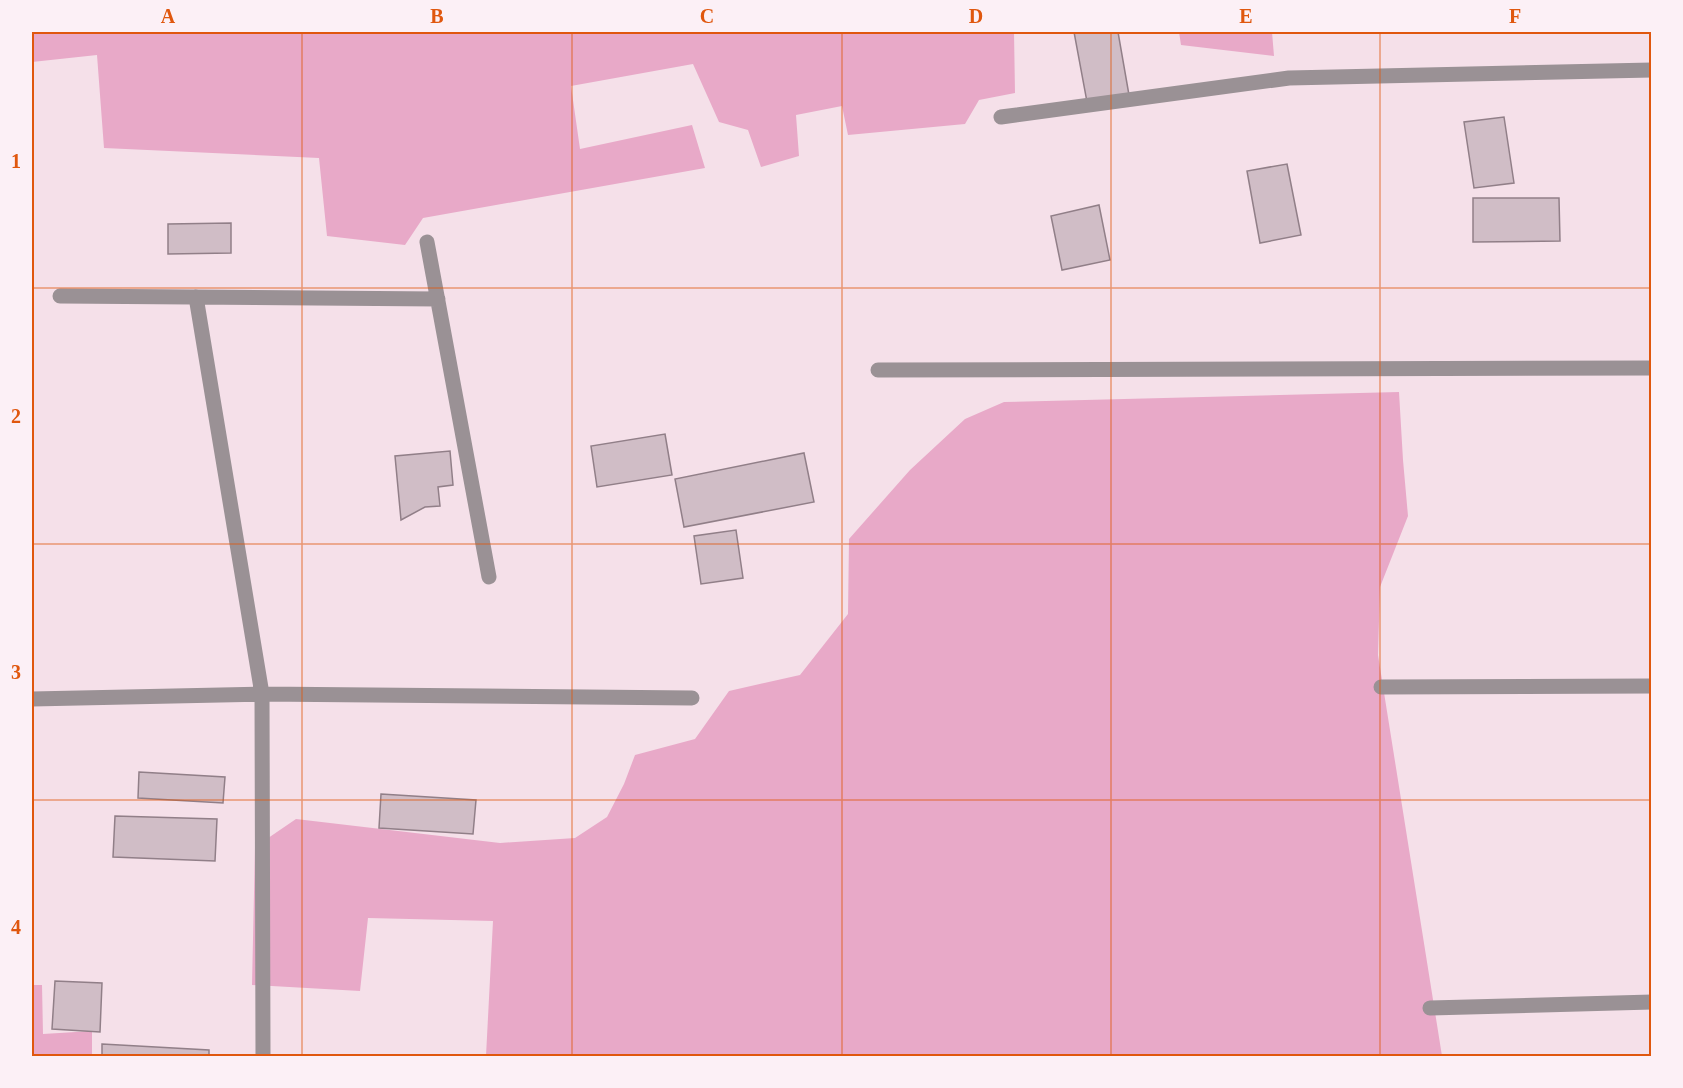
<svg xmlns="http://www.w3.org/2000/svg" width="1683" height="1088" font-family="Georgia,serif">
  <style>
    .green { fill: #e8a9c8 }
    .building { fill: #d0bdc6; stroke: #917f88; stroke-width: 1.5 }
    .lines { fill: none; stroke-linecap: round; stroke-linejoin: round }
    .minor { stroke: #9a9195; stroke-width: 15 }
    .grid { fill: none; stroke: #e0570e; stroke-width: 1.5; stroke-opacity: 0.55 }
    .neatline { fill: none; stroke: #e0570e; stroke-width: 2 }
    .grid-label { font-size: 20px; text-anchor: middle; font-weight: bold; fill: #e0570e }
  </style>
  <rect width="100%" height="100%" fill="#f5e0e9"/>
  <path class="green" d="M 32,32 L 1014,32 L 1015,93 L 979,100 L 965,124 L 848,135 L 842,106 L 796,115 L 799,156 L 761,167 L 748,130 L 719,122 L 693,64 L 571,86 L 580,149 L 692,125 L 705,168 L 423,218 L 405,245 L 327,236 L 319,158 L 104,148 L 97,55 L 32,62 Z
    M 1179,32 L 1272,32 L 1274,56 L 1181,45 Z
    M 1399,392 L 1403,460 L 1408,516 L 1380,587 L 1378,655 L 1442,1056 L 486,1056 L 493,921 L 368,918 L 360,991 L 252,985 L 255,847 L 296,819 L 500,843 L 575,838 L 607,817 L 624,784 L 635,755 L 695,739 L 729,691 L 800,675 L 848,614 L 849,539 L 910,470 L 965,419 L 1004,402 Z
    M 32,985 L 42,985 L 43,1034 L 92,1031 L 92,1056 L 32,1056 Z"/>
  <path class="building" d="M 1074,32 L 1118,32 L 1129,95 L 1087,102 Z
    M 1504,117 L 1514,183 L 1474,188 L 1464,122 Z
    M 1287,164 L 1301,235 L 1260,243 L 1247,171 Z
    M 1473,198 L 1559,198 L 1560,241 L 1473,242 Z
    M 1099,205 L 1110,260 L 1062,270 L 1051,216 Z
    M 231,223 L 231,253 L 168,254 L 168,224 Z
    M 665,434 L 672,475 L 597,487 L 591,446 Z
    M 450,451 L 453,485 L 438,487 L 440,506 L 425,507 L 401,520 L 395,456 Z
    M 804,453 L 814,502 L 684,527 L 675,479 Z
    M 736,530 L 743,578 L 701,584 L 694,536 Z
    M 139,772 L 225,777 L 223,803 L 138,798 Z
    M 381,794 L 476,800 L 473,834 L 379,828 Z
    M 115,816 L 217,819 L 215,861 L 113,857 Z
    M 55,981 L 102,983 L 100,1032 L 52,1029 Z
    M 102,1044 L 209,1050 L 209,1056 L 102,1056 Z"/>
  <g class="lines">
    <path class="minor" d="M 1001,117 L 1289,78 L 1652,70
      M 427,242 L 489,577
      M 60,296 L 438,299
      M 196,297 L 262,694 L 263,1056
      M 878,370 L 1652,368
      M 1381,687 L 1652,686
      M 32,699 L 262,694 L 692,698
      M 1430,1008 L 1652,1002"/>
  </g>
  <path class="grid" d="M 302,32 L 302,1056M 572,32 L 572,1056M 842,32 L 842,1056M 1111,32 L 1111,1056M 1380,32 L 1380,1056M 32,288 L 1652,288M 32,544 L 1652,544M 32,800 L 1652,800"/>
  <rect width="1683" height="1088" fill="none" stroke="#fcf0f6" stroke-width="66"/>
  <rect x="33" y="33" width="1617" height="1022" class="neatline"/>
  <g class="grid-label">
    <text x="168" y="23">A</text>
    <text x="437" y="23">B</text>
    <text x="707" y="23">C</text>
    <text x="976" y="23">D</text>
    <text x="1246" y="23">E</text>
    <text x="1515" y="23">F</text>
    <text x="16" y="168">1</text>
    <text x="16" y="423">2</text>
    <text x="16" y="679">3</text>
    <text x="16" y="934">4</text>
  </g>
</svg>
